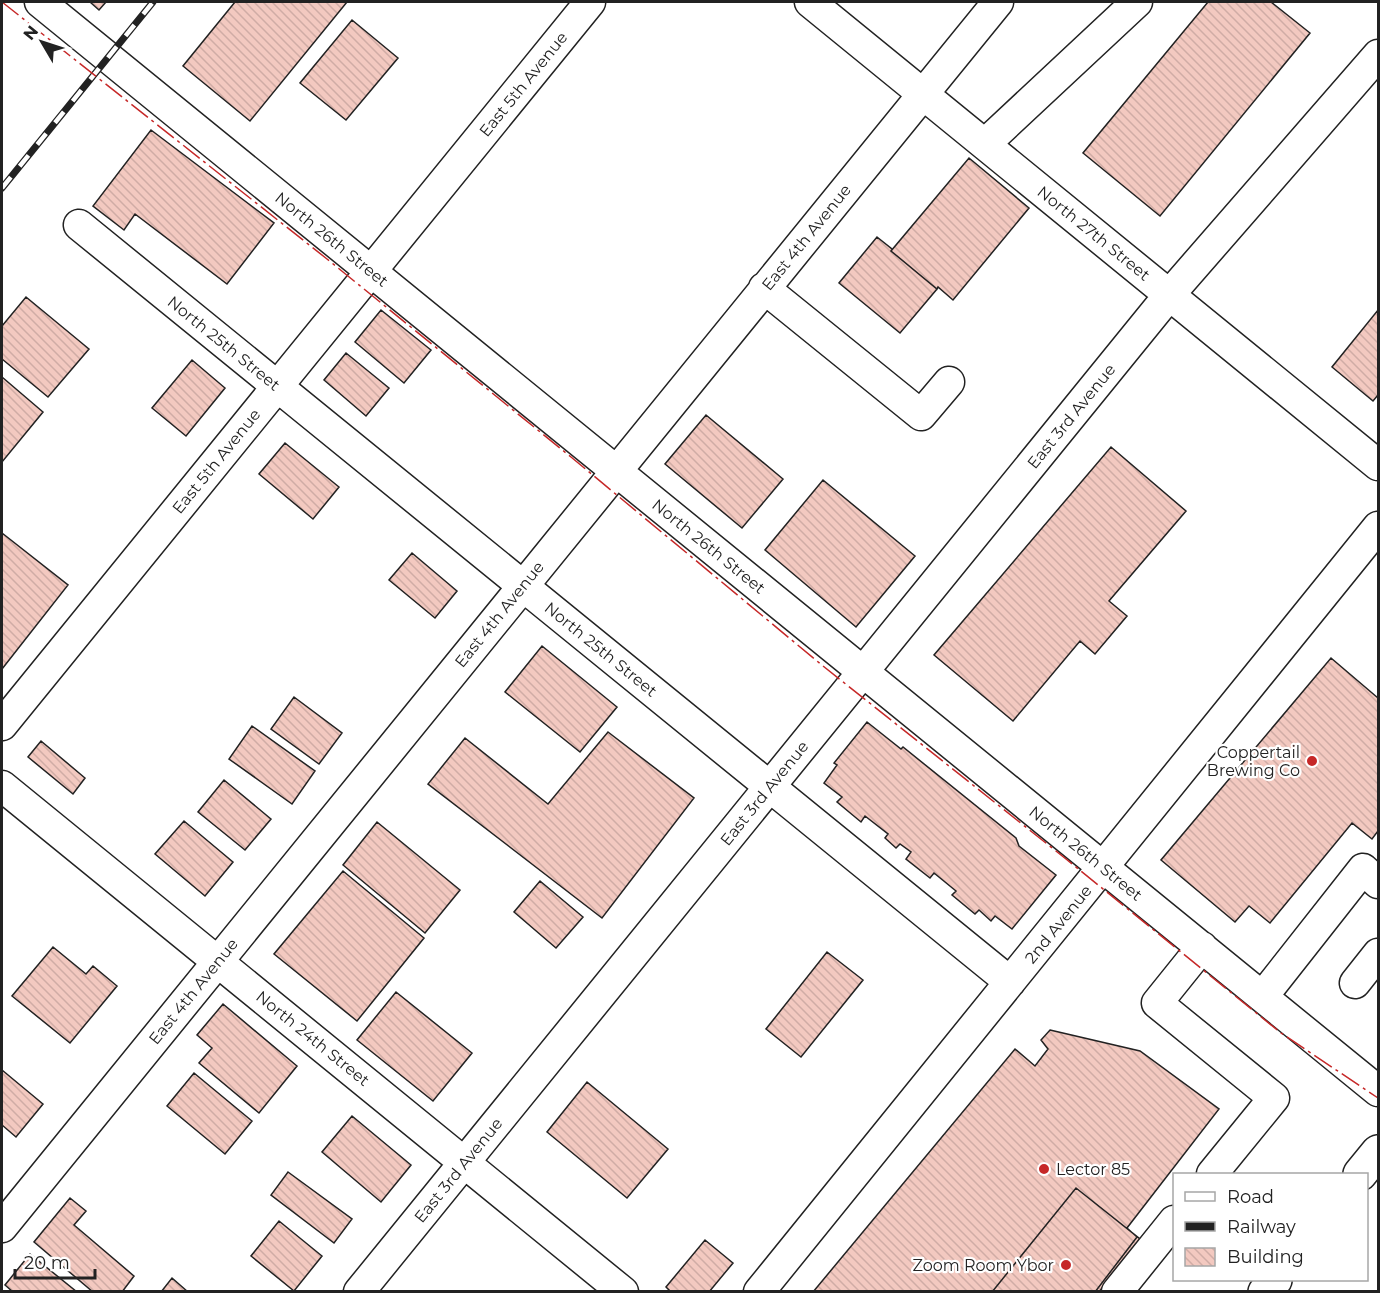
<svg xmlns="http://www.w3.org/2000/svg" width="1380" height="1293" font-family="Montserrat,sans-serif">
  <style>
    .building { fill: url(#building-back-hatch); stroke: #222; stroke-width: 1.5 }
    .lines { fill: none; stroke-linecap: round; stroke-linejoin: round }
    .minor-casing { stroke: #222; stroke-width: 33 }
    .major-casing { stroke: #222; stroke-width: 36 }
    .minor { stroke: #fff; stroke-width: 30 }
    .major { stroke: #fff; stroke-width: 33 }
    .rail-casing { stroke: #222; stroke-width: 7 }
    .rail { stroke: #fff; stroke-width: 4.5; stroke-dasharray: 14; stroke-linecap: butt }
    .power { stroke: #c62828; stroke-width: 1.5; stroke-dasharray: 21 4.5 3 4.5; stroke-linecap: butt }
    .poi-dot { fill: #c62828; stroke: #fff; stroke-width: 2 }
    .labels { text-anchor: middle; stroke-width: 4.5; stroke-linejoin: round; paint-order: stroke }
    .street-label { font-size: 16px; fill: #222; stroke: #fff }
    .poi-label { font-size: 16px; fill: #222; stroke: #fff; text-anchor: end }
  </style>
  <defs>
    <pattern id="building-back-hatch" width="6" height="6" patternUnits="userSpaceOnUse" patternTransform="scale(1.5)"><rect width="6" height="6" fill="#f3c9c0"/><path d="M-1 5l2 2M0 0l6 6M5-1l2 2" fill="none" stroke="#d0aca5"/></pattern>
  </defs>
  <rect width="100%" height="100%" fill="#fff"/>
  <path class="building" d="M 90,2 L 106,2 L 99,10 Z
    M 235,2 L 347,2 L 250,121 L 183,66 Z
    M 1208,2 L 1271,2 L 1310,33 L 1160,216 L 1083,153 Z
    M 352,20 L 398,58 L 346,120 L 300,83 Z
    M 151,130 L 274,223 L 227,284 L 135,214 L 124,230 L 93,206 Z
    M 969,158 L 1029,208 L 953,300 L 938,287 L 937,289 L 891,251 Z
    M 877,237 L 892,249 L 891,251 L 937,289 L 900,333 L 839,283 Z
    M 26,297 L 89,349 L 48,397 L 2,359 L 2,326 Z
    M 381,310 L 431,350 L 404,383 L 355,342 Z
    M 1378,310 L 1378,395 L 1373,401 L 1332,367 Z
    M 346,353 L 389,388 L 366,416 L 324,380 Z
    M 192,360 L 225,388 L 186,436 L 152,408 Z
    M 2,377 L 43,412 L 2,462 Z
    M 706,415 L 783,479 L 742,528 L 665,464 Z
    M 285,443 L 339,487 L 313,519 L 259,474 Z
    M 1111,447 L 1186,511 L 1109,601 L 1127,616 L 1095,654 L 1080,641 L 1013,721 L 934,655 Z
    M 823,480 L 915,556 L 856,627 L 765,550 Z
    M 2,533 L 68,585 L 2,669 Z
    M 412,553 L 457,591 L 435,618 L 389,580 Z
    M 542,646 L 617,707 L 580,752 L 505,692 Z
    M 1331,658 L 1378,698 L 1378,831 L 1372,839 L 1352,823 L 1270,923 L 1249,906 L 1235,922 L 1161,860 Z
    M 294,697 L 342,733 L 319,764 L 271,729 Z
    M 867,722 L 901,749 L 903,747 L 1016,838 L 1019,846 L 1056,875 L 1012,929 L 995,916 L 991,921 L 979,910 L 975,914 L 952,895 L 956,891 L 934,873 L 930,878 L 906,859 L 911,852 L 900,844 L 896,848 L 885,838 L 888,834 L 865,816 L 861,822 L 837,802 L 842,797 L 824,783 L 837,765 L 834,763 Z
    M 252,726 L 315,771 L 292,804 L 229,759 Z
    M 608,732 L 694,798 L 602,918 L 428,784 L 465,738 L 548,804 Z
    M 41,741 L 85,778 L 73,794 L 28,757 Z
    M 224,780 L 271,819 L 245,850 L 198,812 Z
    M 184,821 L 233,862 L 205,896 L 155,854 Z
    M 377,822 L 460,890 L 425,933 L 343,865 Z
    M 343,871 L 424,938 L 357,1021 L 274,954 Z
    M 540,881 L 583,917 L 556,948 L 514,912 Z
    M 53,947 L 86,974 L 93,966 L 117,986 L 70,1043 L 12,996 Z
    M 827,952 L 863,980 L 801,1057 L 766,1029 Z
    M 396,992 L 472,1053 L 433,1101 L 357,1040 Z
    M 223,1004 L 297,1066 L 259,1113 L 199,1063 L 212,1048 L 197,1035 Z
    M 1050,1030 L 1140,1051 L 1219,1109 L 1127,1228 L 1137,1237 L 1095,1292 L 813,1292 L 1015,1049 L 1035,1066 L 1048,1049 L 1041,1040 Z
    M 2,1070 L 43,1104 L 16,1137 L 2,1125 Z
    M 194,1073 L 252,1121 L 225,1154 L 167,1106 Z
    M 587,1082 L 668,1149 L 627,1198 L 547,1132 Z
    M 352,1116 L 411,1165 L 381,1202 L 322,1152 Z
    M 288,1172 L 352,1219 L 334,1243 L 271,1195 Z
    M 1076,1188 L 1140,1239 L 1099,1292 L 992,1292 Z
    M 70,1198 L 86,1211 L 74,1225 L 134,1276 L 122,1292 L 93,1292 L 34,1242 Z
    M 279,1221 L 322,1256 L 294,1291 L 251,1256 Z
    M 705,1240 L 733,1263 L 709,1292 L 671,1292 L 666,1287 Z
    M 30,1254 L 77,1292 L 13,1292 L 5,1285 Z
    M 172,1278 L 188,1292 L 161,1292 Z"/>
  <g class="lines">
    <defs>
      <path id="minor" d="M 40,2 L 1378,1091
        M 810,2 L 1378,465
        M 985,144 L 1137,2
        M 79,225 L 1010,982
        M 764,288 L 921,415 L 949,382
        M 2,725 L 590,2
        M 2,786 L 623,1292
        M 1202,947 L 1157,1003 L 1274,1098 L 1212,1174
        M 1355,983 L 1378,954
        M 1263,996 L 1363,869 L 1378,883
        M 2,1227 L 998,2
        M 359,1292 L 1170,294 L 1378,55
        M 759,1292 L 1378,527
        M 1117,1292 L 1174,1221"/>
      <path id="major" d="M 1360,1174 L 1378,1152
        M 1265,1292 L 1275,1280"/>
    </defs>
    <use href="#minor" class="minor-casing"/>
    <use href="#major" class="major-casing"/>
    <use href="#minor" class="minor"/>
    <use href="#major" class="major"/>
    <defs>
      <path id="rail" d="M 2,188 L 153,2"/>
    </defs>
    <use href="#rail" class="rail-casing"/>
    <use href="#rail" class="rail"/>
    <path class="power" d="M 2,2 L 327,259 L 571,457 L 823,666 L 1066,859 L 1281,1033 L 1378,1098"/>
  </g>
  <g class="poi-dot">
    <circle cx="1312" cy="761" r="6"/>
    <circle cx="1044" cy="1169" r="6"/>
    <circle cx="1066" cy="1265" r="6"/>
  </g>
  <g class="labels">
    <g class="street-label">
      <text transform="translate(523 84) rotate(-51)" y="6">East 5th Avenue</text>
      <text transform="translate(1094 233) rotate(39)" y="6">North 27th Street</text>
      <text transform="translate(806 237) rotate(-51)" y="6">East 4th Avenue</text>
      <text transform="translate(332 239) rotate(39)" y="6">North 26th Street</text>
      <text transform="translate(224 343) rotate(39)" y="6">North 25th Street</text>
      <text transform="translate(1071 416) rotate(-51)" y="6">East 3rd Avenue</text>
      <text transform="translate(216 461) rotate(-51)" y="6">East 5th Avenue</text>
      <text transform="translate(709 546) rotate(39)" y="6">North 26th Street</text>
      <text transform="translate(499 614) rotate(-51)" y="6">East 4th Avenue</text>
      <text transform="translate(601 649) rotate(39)" y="6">North 25th Street</text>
      <text transform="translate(764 793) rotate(-51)" y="6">East 3rd Avenue</text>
      <text transform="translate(1086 853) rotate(39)" y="6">North 26th Street</text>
      <text transform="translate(1058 924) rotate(-51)" y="6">2nd Avenue</text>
      <text transform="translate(193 991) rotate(-51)" y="6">East 4th Avenue</text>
      <text transform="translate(313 1038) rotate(39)" y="6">North 24th Street</text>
      <text transform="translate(458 1170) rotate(-51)" y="6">East 3rd Avenue</text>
    </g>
    <g class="poi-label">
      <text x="1300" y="758">Coppertail<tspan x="1300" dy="18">Brewing Co</tspan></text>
      <text x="1056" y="1175" text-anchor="start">Lector 85</text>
      <text x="1054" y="1271">Zoom Room Ybor</text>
    </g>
  </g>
  <rect width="1380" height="1293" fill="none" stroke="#222222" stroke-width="6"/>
  <rect x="1173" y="1173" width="195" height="108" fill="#ffffff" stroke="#a7a7a7" stroke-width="1.5"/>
  <rect x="1185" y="1192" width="30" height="9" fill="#ffffff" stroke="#a7a7a7" stroke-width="1.5"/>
  <text x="1227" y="1203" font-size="18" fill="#222222">Road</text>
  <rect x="1185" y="1222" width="30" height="9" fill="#222222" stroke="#a7a7a7" stroke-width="1.5"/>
  <text x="1227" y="1233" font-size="18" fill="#222222">Railway</text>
  <rect x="1185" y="1248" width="30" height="18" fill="url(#building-back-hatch)" stroke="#a7a7a7" stroke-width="1.5"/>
  <text x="1227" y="1263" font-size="18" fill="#222222">Building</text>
  <g transform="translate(42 42) rotate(309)" stroke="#ffffff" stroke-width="4.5" paint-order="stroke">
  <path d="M0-4.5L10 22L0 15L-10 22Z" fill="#222222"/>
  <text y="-9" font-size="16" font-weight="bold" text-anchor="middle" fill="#222222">N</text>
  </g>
  <path d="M15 1269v9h80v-9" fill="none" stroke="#222222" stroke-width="3"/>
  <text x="24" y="1269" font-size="18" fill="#222222" stroke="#ffffff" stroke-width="4.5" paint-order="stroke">20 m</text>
</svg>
